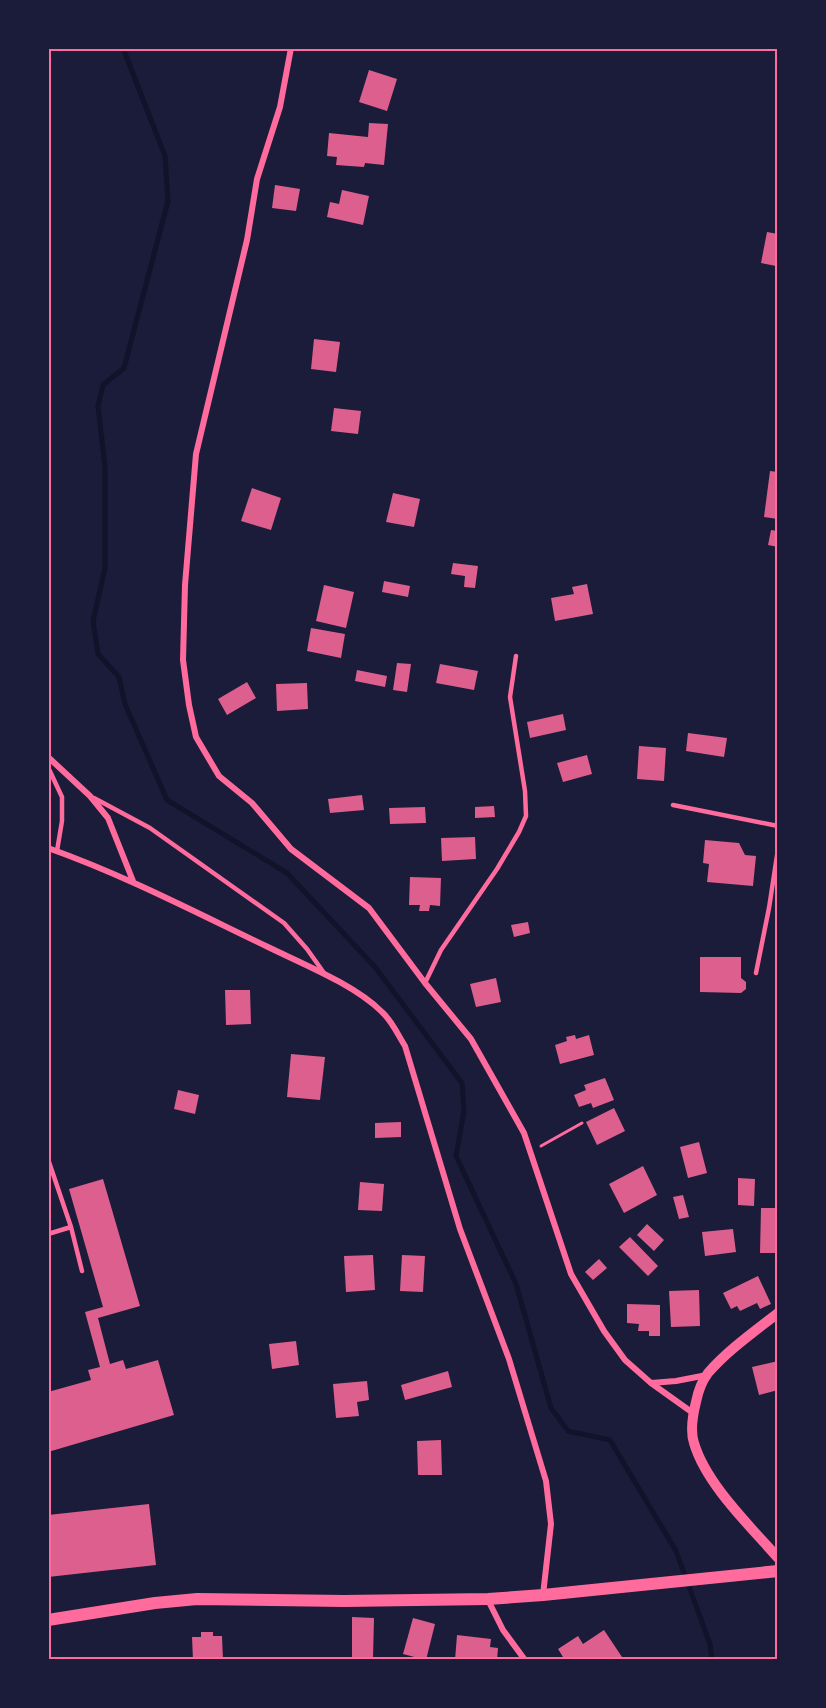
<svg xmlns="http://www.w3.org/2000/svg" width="826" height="1708" font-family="Ubuntu,sans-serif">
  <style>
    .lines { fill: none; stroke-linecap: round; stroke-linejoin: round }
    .stream { stroke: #12122b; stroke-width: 5 }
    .building { fill: #dd5f8e }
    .path { stroke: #ff6b9d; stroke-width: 3 }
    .service { stroke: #ff6b9d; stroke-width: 4.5 }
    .minor { stroke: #ff6b9d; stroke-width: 6 }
    .tertiary { stroke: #ff6b9d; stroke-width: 10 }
    .secondary { stroke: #ff6b9d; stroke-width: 12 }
    .neatline { fill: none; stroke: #ff6b9d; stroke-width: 2 }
  </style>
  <rect width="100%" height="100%" fill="#1b1b3a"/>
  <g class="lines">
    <path class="stream" d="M 123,48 L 165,156 L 168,201 L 124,368 L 103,385 L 98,406 L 105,467 L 105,568 L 93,621 L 98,654 L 119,677 L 125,704 L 167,800 L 287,873 L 375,967 L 462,1083 L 464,1111 L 456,1156 L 516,1284 L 551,1408 L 568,1431 L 610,1440 L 676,1551 L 710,1644 L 712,1660"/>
  </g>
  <path class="building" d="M 369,70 L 397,79 L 387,111 L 359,102 Z
    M 369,123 L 388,124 L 384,165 L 365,163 L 364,167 L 336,165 L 337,157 L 327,156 L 329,133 L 368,137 Z
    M 275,185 L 300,189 L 296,211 L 272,208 Z
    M 342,190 L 369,196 L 363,225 L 327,217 L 330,202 L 339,204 Z
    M 767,232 L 778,234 L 776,266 L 761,263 Z
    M 314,339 L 340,342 L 336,372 L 311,369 Z
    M 334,408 L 361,411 L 358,434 L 331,431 Z
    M 770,471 L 778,472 L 778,519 L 764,517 Z
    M 252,488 L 281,498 L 271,530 L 241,521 Z
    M 393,493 L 420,499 L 414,527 L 386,522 Z
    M 771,530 L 778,531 L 778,547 L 768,545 Z
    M 453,563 L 478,566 L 475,588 L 464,587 L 465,576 L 451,574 Z
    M 384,581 L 410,586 L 408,597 L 382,592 Z
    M 587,584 L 593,614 L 555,621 L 551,598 L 574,594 L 572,587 Z
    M 324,585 L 354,592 L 346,628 L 316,621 Z
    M 311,628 L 345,634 L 341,658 L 307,651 Z
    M 397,663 L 411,664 L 407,692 L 393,690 Z
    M 440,664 L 478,671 L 474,690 L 436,683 Z
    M 357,670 L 387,676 L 385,687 L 355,681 Z
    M 247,682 L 256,698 L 227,715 L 218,699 Z
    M 307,683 L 308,709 L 277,711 L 276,684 Z
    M 563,714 L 566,730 L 530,738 L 527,722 Z
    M 688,733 L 727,738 L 724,757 L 686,751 Z
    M 639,746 L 666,748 L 664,781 L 637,779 Z
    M 587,755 L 592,774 L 563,782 L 557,763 Z
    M 362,795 L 364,810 L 330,813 L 328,799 Z
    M 494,806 L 495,817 L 475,818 L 475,807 Z
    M 425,807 L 426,823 L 390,824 L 389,808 Z
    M 475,837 L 476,859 L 442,861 L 441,838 Z
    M 705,840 L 739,843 L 745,855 L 756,856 L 753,886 L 707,882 L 709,864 L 703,863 Z
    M 410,877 L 441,878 L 440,906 L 430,905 L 429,911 L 419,911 L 420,905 L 409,905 Z
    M 528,922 L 530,933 L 514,937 L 511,925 Z
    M 700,957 L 741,957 L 741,978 L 746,982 L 746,989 L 741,993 L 700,992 Z
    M 496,978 L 501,1002 L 476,1007 L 470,984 Z
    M 225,990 L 250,990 L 251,1024 L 226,1025 Z
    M 575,1035 L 576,1039 L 589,1035 L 594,1055 L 560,1064 L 555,1045 L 567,1041 L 566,1037 Z
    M 291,1054 L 325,1057 L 320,1100 L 287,1097 Z
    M 605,1078 L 614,1100 L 593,1108 L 591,1103 L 579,1107 L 574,1095 L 586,1090 L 584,1085 Z
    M 178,1090 L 199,1095 L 195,1114 L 174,1109 Z
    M 614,1108 L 625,1131 L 597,1145 L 586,1122 Z
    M 401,1122 L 401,1137 L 375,1138 L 375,1123 Z
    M 699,1142 L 707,1173 L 688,1178 L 680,1147 Z
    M 643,1166 L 657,1195 L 624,1213 L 609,1184 Z
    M 738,1178 L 755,1179 L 754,1206 L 738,1205 Z
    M 103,1179 L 140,1306 L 98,1318 L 110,1364 L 123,1360 L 126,1369 L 158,1360 L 174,1415 L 48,1452 L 48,1392 L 91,1380 L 88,1370 L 100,1367 L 85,1312 L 103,1307 L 69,1189 Z
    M 360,1182 L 384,1184 L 382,1211 L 358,1210 Z
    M 683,1195 L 689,1217 L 679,1219 L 673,1197 Z
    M 761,1208 L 778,1208 L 778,1253 L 760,1253 Z
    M 647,1224 L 664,1240 L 654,1251 L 637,1235 Z
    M 733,1229 L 736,1252 L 705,1256 L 702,1232 Z
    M 630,1237 L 658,1266 L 648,1276 L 619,1247 Z
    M 373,1255 L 375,1290 L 346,1292 L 344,1256 Z
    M 402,1255 L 425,1256 L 423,1292 L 400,1291 Z
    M 599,1259 L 607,1268 L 593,1280 L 585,1272 Z
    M 758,1276 L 771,1304 L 760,1309 L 757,1303 L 740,1311 L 737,1306 L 731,1309 L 723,1293 Z
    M 699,1290 L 700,1326 L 671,1327 L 669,1291 Z
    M 627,1304 L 660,1305 L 660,1336 L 649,1336 L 649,1331 L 638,1331 L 639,1324 L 627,1323 Z
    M 296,1341 L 299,1365 L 272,1369 L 269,1344 Z
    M 778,1361 L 778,1390 L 759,1395 L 752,1367 Z
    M 448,1371 L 452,1387 L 405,1400 L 401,1385 Z
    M 367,1381 L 369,1400 L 357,1402 L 359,1416 L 336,1418 L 333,1384 Z
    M 441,1440 L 442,1475 L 418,1475 L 417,1441 Z
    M 149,1504 L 156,1565 L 48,1577 L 48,1515 Z
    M 352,1617 L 374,1618 L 373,1659 L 352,1659 Z
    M 413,1618 L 435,1624 L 426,1660 L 403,1654 Z
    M 604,1630 L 624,1660 L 558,1660 L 563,1657 L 558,1649 L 578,1636 L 583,1644 Z
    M 201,1632 L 213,1632 L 213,1636 L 222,1636 L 223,1660 L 193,1660 L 192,1637 L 201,1637 Z
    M 457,1635 L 491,1639 L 490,1647 L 498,1648 L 497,1660 L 455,1660 Z"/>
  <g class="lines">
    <path class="path" d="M 541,1146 L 582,1123"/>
    <path class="service" d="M 48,767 L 62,797 L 62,821 L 57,851
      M 94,798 L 150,828 L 284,923 L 307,949 L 324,973
      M 673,805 L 778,826
      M 756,973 L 769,908 L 778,849
      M 425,983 L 441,950 L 497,869 L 519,832 L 526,816 L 525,791 L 510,697 L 516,656
      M 48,1159 L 71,1227 L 82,1271
      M 48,1234 L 71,1227"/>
    <path class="minor" d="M 291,48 L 280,107 L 257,179 L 247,240 L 196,454 L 185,585 L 183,660 L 189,705 L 196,737 L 219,776 L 252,803 L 291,849 L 369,908 L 425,983 L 471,1039 L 524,1133 L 571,1274 L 604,1331 L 625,1360 L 651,1383 L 693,1413
      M 48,757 L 90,796 L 108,818 L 133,881
      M 48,848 C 124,875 195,912 268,947 C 303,964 355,985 382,1012 C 392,1021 398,1035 405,1046 L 460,1229 L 509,1359 L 546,1481 L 551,1524 L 543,1595
      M 651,1383 L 676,1381 L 707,1375
      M 488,1600 L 503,1630 L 525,1660"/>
    <path class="tertiary" d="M 778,1313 C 754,1332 728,1350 708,1373 C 702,1381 698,1392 696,1402 C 693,1414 690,1431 694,1443 C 706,1484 750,1526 778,1558"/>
    <path class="secondary" d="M 48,1620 L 155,1603 L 197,1599 L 344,1601 L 488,1599 L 543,1595 L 778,1571"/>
  </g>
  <rect width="826" height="1708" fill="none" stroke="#1b1b3a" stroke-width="99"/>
  <rect x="50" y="50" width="726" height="1608" class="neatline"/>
</svg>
